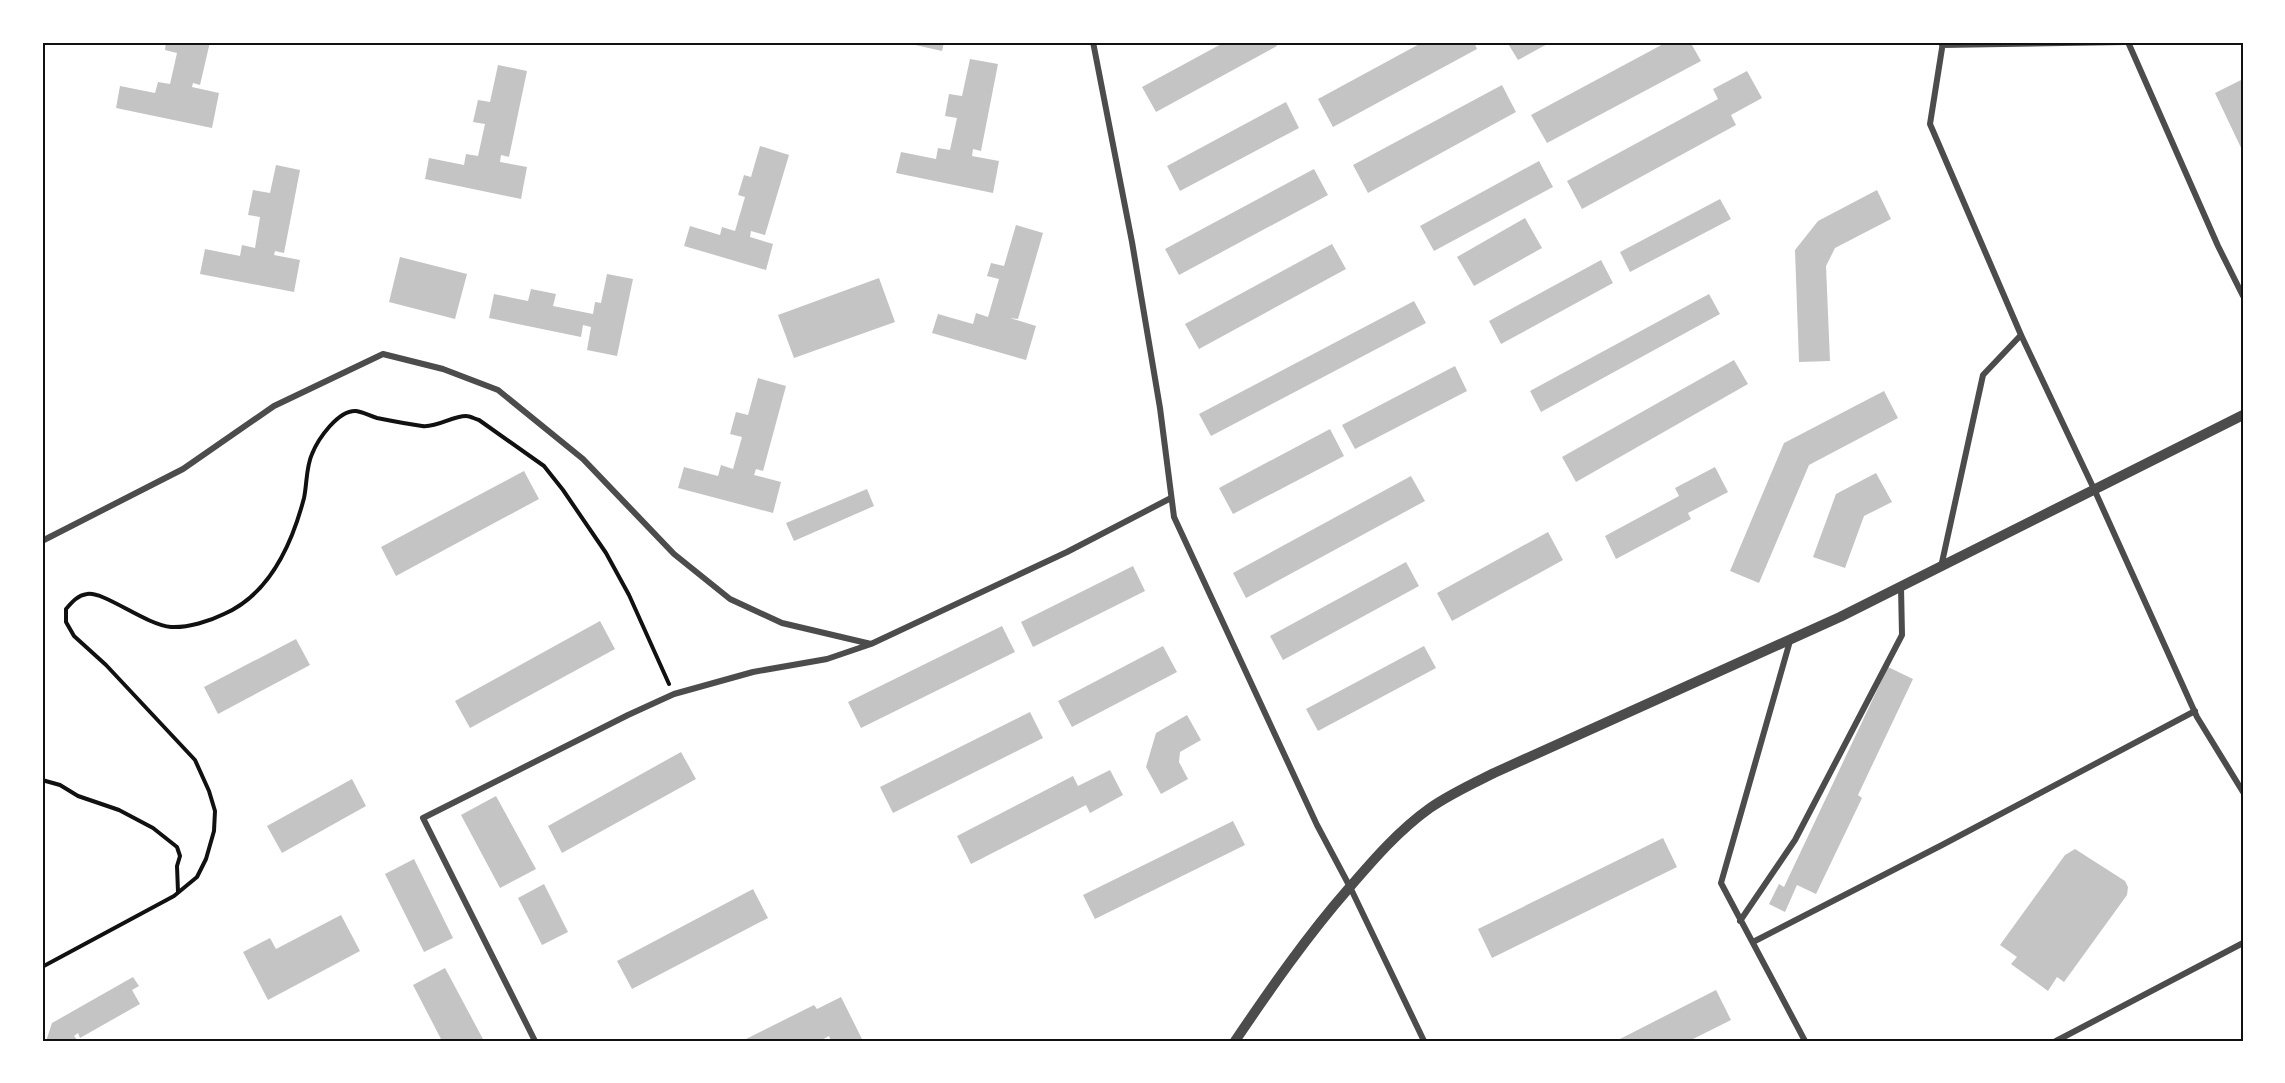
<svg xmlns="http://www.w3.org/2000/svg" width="2285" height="1083" font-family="Helvetica,sans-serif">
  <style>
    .building { fill: #c4c4c4 }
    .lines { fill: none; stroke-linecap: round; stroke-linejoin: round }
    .path { stroke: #111; stroke-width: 4 }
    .minor { stroke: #4c4c4c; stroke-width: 6 }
    .tertiary { stroke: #4c4c4c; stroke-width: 10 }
    .neatline { fill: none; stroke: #111; stroke-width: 2 }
  </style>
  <rect width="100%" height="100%" fill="#fff"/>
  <path class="building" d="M 166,42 L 210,42 L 200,85 L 193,83 L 192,87 L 219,93 L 212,128 L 116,108 L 120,86 L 155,93 L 158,82 L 170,84 L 177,53 L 165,50 Z
    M 902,42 L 944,42 L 942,51 Z
    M 1225,42 L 1275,42 L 1277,46 L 1156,112 L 1142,87 Z
    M 1423,42 L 1474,42 L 1477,49 L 1333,127 L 1318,99 Z
    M 1507,42 L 1551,42 L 1518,60 Z
    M 1667,42 L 1699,42 L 1692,45 L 1701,61 L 1547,143 L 1531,115 Z
    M 970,59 L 998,64 L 981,151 L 973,149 L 972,156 L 999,161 L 993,193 L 896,173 L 901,152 L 936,159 L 938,148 L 950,150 L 957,118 L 945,116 L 949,94 L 962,96 Z
    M 498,65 L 527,71 L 509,157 L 501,155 L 500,162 L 527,167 L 521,199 L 425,179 L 429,158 L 464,165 L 466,154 L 478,156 L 485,124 L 473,122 L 478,100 L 490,102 Z
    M 1747,71 L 1762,98 L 1731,115 L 1736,125 L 1582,209 L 1567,181 L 1718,99 L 1713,89 Z
    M 2243,79 L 2243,152 L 2215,93 Z
    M 1502,85 L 1516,112 L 1368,193 L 1353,165 Z
    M 1286,102 L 1299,128 L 1180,191 L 1167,166 Z
    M 760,146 L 789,155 L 765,235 L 751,231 L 750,237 L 773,244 L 766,270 L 684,246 L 690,226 L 720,235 L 722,227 L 735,231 L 745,197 L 738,195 L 744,175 L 751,177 Z
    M 1539,161 L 1553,187 L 1434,251 L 1420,226 Z
    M 276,165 L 300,170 L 284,253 L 275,251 L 274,255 L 300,260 L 294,292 L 200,274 L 205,249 L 240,256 L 242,245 L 255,248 L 260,217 L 248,215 L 253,190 L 270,193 Z
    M 1314,169 L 1328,195 L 1179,275 L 1165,249 Z
    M 1877,190 L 1891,219 L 1835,248 L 1826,266 L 1830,361 L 1799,362 L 1795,250 L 1818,221 Z
    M 1720,199 L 1731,219 L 1630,272 L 1620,252 Z
    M 1525,218 L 1542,248 L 1474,286 L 1457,257 Z
    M 1016,225 L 1043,233 L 1018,319 L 1010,318 L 1036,326 L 1026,360 L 932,333 L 938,314 L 973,324 L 976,313 L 988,317 L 999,279 L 987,276 L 991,263 L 1004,266 Z
    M 1332,244 L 1346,269 L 1199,349 L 1185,324 Z
    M 400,257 L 467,274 L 455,319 L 389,302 Z
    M 1601,260 L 1613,283 L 1501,344 L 1489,321 Z
    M 607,274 L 633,279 L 617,356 L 587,350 L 591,327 L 583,325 L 581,337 L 489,318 L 494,294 L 528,301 L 531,289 L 556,294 L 553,306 L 593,314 L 595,302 L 601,303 Z
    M 879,278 L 895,322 L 794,358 L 778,315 Z
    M 1709,294 L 1720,314 L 1541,412 L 1530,391 Z
    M 1414,301 L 1426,323 L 1211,436 L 1199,414 Z
    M 1734,360 L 1748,384 L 1576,482 L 1562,457 Z
    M 1455,366 L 1467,391 L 1355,449 L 1342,425 Z
    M 758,378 L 786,386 L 763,471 L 756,469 L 754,475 L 781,482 L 773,513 L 678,488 L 684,467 L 718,476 L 721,465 L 733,469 L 742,437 L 730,434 L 736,412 L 748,415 Z
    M 1884,391 L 1898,418 L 1809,465 L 1759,583 L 1730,571 L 1784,443 Z
    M 1330,429 L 1344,456 L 1233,514 L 1219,488 Z
    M 1715,467 L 1728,492 L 1688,513 L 1691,519 L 1616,559 L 1605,536 L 1679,496 L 1675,488 Z
    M 524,471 L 539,499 L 396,576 L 381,547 Z
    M 1876,473 L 1892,502 L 1864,516 L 1845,568 L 1813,557 L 1836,494 Z
    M 1411,476 L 1425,501 L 1246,598 L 1233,573 Z
    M 867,489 L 874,506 L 794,541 L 786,523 Z
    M 1548,532 L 1563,560 L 1452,621 L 1437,593 Z
    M 1406,562 L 1419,586 L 1283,660 L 1270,636 Z
    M 1133,566 L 1145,591 L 1033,647 L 1021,622 Z
    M 600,621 L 615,649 L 470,728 L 455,701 Z
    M 1002,626 L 1015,652 L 861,728 L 848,702 Z
    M 296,639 L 310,665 L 218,714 L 204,687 Z
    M 1163,646 L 1177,672 L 1072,727 L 1058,701 Z
    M 1424,646 L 1436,668 L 1318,731 L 1306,709 Z
    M 1888,667 L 1913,679 L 1858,795 L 1862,798 L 1816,894 L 1797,885 L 1785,912 L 1769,904 L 1779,884 L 1784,887 Z
    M 1030,712 L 1043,738 L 893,813 L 880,787 Z
    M 1187,715 L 1201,740 L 1180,752 L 1179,762 L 1188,779 L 1161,794 L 1146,767 L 1156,733 Z
    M 681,752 L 696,779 L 562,853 L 548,826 Z
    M 1110,770 L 1123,795 L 1090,813 L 1086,805 L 971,864 L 957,836 L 1073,776 L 1078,786 Z
    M 352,779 L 366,806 L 282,853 L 267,826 Z
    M 496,796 L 536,869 L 500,888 L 461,815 Z
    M 1233,821 L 1245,845 L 1095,919 L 1083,895 Z
    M 1663,838 L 1677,867 L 1492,958 L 1478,929 Z
    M 2075,849 L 2125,881 L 2128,887 L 2127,895 L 2064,982 L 2057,977 L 2048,991 L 2011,964 L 2017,957 L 2000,945 L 2065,855 Z
    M 414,859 L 453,938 L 424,952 L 385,874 Z
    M 544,884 L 568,932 L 542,945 L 518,898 Z
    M 753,889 L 768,918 L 632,989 L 617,961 Z
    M 341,915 L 360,951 L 268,1000 L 243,952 L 270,938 L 276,949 Z
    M 445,968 L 484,1041 L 442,1041 L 413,985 Z
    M 133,977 L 139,986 L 132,990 L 140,1004 L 80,1038 L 78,1033 L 74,1036 L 78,1041 L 46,1041 L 52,1023 Z
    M 1716,990 L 1731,1020 L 1689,1041 L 1616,1041 Z
    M 841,997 L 863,1041 L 831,1041 L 829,1036 L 820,1041 L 742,1041 L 814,1005 L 817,1009 Z"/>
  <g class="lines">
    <path class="path" d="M 42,780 L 60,785 L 78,796 L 119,810 L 153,828 L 177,847 L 180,856 L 177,866 L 178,892
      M 42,967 L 174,896 L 197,877 L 206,859 L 214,831 L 215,811 L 209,791 L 195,760 L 106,665 L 74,636 L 66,622 L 66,609 C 72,602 78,595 87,594 C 104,591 146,625 171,627 C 188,628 210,621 224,614 C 270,594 292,544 304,498 C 307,484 306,467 312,454 C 318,439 338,410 356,411 C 363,412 370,416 377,418 C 392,421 408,424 422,426 C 437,428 452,416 466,416 C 470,416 475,419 479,420 L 544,466 L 563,490 L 606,553 L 629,595 L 669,684"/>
    <path class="minor" d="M 1093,42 L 1132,242 L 1160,408 L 1174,517 L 1317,825 L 1350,887 L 1424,1041
      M 1943,42 L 1930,124 L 2021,335 L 2094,489 L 2197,717 L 2243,792
      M 2128,42 L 2218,246 L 2243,296
      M 1942,45 L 2125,42
      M 42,541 L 183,469 L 274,406 L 383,354 L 443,369 L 498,390 L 583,459 L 674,554 L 730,599 L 782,623 L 871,644
      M 1941,567 L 1983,375 L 2021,335
      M 1790,641 L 1721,883 L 1805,1041
      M 1740,921 L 1795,840 L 1902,635 L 1901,587
      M 1753,942 L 1942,845 L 2195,711
      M 535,1041 L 423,818 L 628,715 L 674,694 L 753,672 L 827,659 L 871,644 L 1067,552 L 1171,498
      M 2056,1041 L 2243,943"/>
    <path class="tertiary" d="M 1235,1041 C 1271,988 1307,936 1349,888 C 1374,859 1399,830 1430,808 C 1450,794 1472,784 1494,773 L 1840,617 L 2243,415"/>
  </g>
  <rect width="2285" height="1083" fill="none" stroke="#ffffff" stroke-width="87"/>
  <rect x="44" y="44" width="2198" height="996" class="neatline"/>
</svg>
